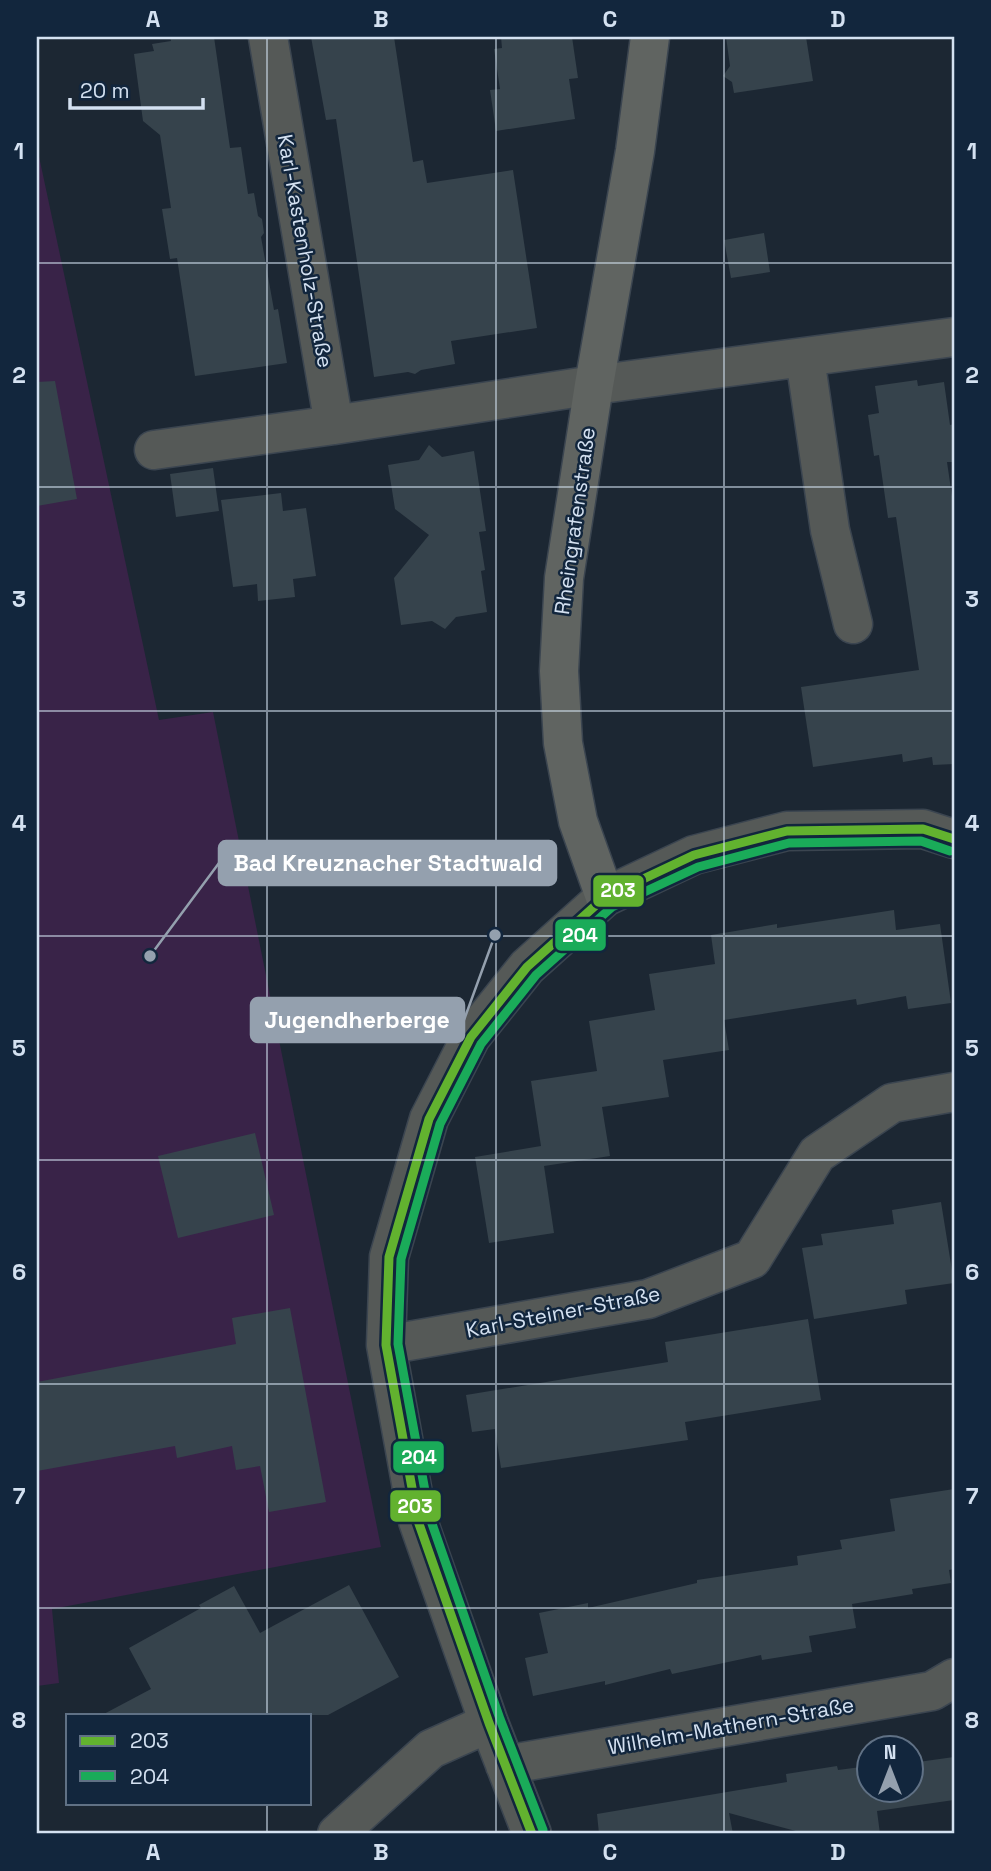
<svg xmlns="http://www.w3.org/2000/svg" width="991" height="1871" font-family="'Space Grotesk',sans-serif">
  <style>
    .green { fill: #392348 }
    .building { fill: #36434c }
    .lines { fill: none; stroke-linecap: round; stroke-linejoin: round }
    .street-casing { stroke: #3b4550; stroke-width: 41 }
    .secondary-casing { stroke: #3b4550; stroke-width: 41 }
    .street { stroke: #555957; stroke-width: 38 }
    .secondary { stroke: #606461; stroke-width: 38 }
    .bus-1-casing { stroke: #12263d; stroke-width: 14 }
    .bus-2-casing { stroke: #12263d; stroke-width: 14 }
    .bus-1 { stroke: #62b22f; stroke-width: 9 }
    .bus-2 { stroke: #1aab59; stroke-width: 9 }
    .grid { fill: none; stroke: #d4e1f1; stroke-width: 2; stroke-opacity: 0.55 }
    .labels { text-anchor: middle; stroke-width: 5; stroke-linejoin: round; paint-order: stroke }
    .street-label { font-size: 21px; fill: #d4e1f1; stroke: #12263d }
    .leader { fill: none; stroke: #94a0ae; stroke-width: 2.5 }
    .callout-dot { fill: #94a0ae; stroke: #12263d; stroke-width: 2.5 }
    .callout { fill: #94a0ae; stroke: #94a0ae; stroke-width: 2.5 }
    .callout-label { font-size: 23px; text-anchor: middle; font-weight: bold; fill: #fff }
    .line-badge { stroke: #12263d; stroke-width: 2.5 }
    .badge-label { font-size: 19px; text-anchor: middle; font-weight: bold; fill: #fff }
    .neatline { fill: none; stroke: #d4e1f1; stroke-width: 2.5 }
    .grid-label { font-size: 23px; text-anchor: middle; font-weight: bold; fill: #d4e1f1 }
  </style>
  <rect width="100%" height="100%" fill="#1c2733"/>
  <path class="green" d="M 37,147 L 159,720 L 213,712 L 381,1547 L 52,1609 L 59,1683 L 37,1686 Z"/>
  <path class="building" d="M 170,37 L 214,37 L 230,148 L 241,147 L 248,194 L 254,193 L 258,216 L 262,219 L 264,233 L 261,237 L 274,310 L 278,309 L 287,363 L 195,376 L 177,258 L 170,259 L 162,209 L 171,208 L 160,135 L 143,121 L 134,54 L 154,51 L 152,44 L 171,41 Z
    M 311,37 L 394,37 L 413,162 L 423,160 L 427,183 L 513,170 L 537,328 L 451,341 L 455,364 L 421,370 L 415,374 L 408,372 L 374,377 L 336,119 L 326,120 Z
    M 501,37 L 572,37 L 578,78 L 569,79 L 575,119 L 496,131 L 490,90 L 500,89 L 494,49 L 502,48 Z
    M 726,37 L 806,37 L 813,81 L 734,93 L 732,82 L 723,76 L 730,66 Z
    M 764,233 L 770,272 L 731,278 L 724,240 Z
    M 917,380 L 918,386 L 944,382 L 950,425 L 954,424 L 954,462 L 947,462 L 954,510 L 954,764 L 933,765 L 932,757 L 903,762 L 902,754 L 813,767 L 801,687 L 919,670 L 896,517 L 888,518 L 879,455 L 874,456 L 868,415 L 879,413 L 875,386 Z
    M 55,381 L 77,499 L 37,506 L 37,382 Z
    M 429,445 L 442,457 L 474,451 L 486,531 L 479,532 L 485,570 L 481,571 L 487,612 L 456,617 L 445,629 L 432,621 L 401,625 L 394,578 L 429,535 L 395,509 L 388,465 L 419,460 Z
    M 213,468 L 219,511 L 176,517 L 170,474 Z
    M 281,493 L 283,511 L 306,508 L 316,576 L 293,579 L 295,597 L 258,601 L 257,584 L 233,587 L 221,500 Z
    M 894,910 L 896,930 L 940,924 L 951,1003 L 908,1009 L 906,996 L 857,1005 L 856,999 L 724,1020 L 729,1050 L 663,1060 L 669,1097 L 602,1107 L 610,1156 L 544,1166 L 554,1233 L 489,1243 L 475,1157 L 541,1146 L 531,1081 L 597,1071 L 589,1021 L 655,1010 L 649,974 L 715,964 L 711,935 L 777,924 L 777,928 Z
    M 255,1133 L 274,1215 L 178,1238 L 158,1156 Z
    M 941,1202 L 954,1283 L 905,1290 L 907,1304 L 814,1319 L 802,1248 L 823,1245 L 821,1234 L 894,1224 L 892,1210 Z
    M 290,1308 L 326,1502 L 269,1512 L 260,1466 L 236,1470 L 232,1446 L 177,1458 L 175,1446 L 37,1471 L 37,1382 L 236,1344 L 232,1318 Z
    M 808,1319 L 821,1400 L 685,1422 L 688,1440 L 501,1468 L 495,1429 L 472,1432 L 466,1395 L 668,1362 L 665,1342 Z
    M 954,1489 L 954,1569 L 949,1570 L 951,1583 L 912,1589 L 913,1594 L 852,1604 L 856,1628 L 809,1636 L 812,1652 L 762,1660 L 761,1655 L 672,1674 L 670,1669 L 605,1685 L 605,1681 L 533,1696 L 525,1658 L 548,1653 L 539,1613 L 588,1603 L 588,1608 L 697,1583 L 697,1580 L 798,1565 L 797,1556 L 842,1549 L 840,1540 L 895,1531 L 890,1499 Z
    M 349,1585 L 399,1677 L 328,1715 L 102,1715 L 151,1689 L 129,1648 L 201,1608 L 199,1605 L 234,1586 L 260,1633 Z
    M 954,1757 L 954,1800 L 877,1811 L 880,1834 L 807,1834 L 729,1813 L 733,1834 L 599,1834 L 597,1814 L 787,1782 L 786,1774 L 837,1766 L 838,1770 L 869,1766 L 869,1790 L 911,1790 L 911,1763 Z"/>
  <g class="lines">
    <defs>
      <path id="street" d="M 268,37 L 334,425 L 594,385 L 954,337
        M 805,358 L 830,530 L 853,624
        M 154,450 L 334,425
        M 386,1345 L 648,1299 L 752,1259 L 817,1154 L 892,1103 L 954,1092
        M 505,1765 L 932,1691 L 954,1678
        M 337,1834 L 431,1749 L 489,1723
        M 532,1834 L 489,1723 L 418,1521 L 386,1345 L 389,1257 L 429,1119 L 471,1037 L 527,967 L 605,897 L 694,855 L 787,831 L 923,829 L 954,839"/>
      <path id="secondary" d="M 605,897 L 578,821 L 563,743 L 559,671 L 564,578 L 594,385 L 635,151 L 650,37"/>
    </defs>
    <use href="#street" class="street-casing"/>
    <use href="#secondary" class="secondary-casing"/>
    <use href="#street" class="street"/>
    <use href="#secondary" class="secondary"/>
    <defs>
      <path id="bus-1" d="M 532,1834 L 489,1723 L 418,1521 L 386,1345 L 389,1257 L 429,1119 L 471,1037 L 527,967 L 605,897 L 694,855 L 787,831 L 923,829 L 954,839"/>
      <path id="bus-2" d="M 543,1830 L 500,1719 L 430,1518 L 398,1344 L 401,1259 L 440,1124 L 481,1044 L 536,975 L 612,907 L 698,867 L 789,843 L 921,841 L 950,851"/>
    </defs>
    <use href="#bus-1" class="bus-1-casing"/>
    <use href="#bus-2" class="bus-2-casing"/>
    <use href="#bus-1" class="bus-1"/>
    <use href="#bus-2" class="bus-2"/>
  </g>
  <path class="grid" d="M 267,37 L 267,1715M 496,37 L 496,1834M 724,37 L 724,1834M 37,263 L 954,263M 37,487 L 954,487M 37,711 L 954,711M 37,936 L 954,936M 37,1160 L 954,1160M 37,1384 L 954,1384M 37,1608 L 954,1608M 267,1803 L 267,1834"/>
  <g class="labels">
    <g class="street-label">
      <text transform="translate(305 251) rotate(80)" y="7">Karl-Kastenholz-Straße</text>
      <text transform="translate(575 521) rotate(-82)" y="7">Rheingrafenstraße</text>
      <text transform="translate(563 1312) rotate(-11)" y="7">Karl-Steiner-Straße</text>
      <text transform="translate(731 1726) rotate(-10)" y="7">Wilhelm-Mathern-Straße</text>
    </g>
  </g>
  <path class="leader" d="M150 956L219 863M495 935L464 1020"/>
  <g class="callout-dot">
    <circle cx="150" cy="956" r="7"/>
    <circle cx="495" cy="935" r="7"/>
  </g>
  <g class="callout">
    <rect x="219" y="841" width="337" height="44" rx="7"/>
    <rect x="251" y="998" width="213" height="44" rx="7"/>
  </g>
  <g class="callout-label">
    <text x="388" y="871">Bad Kreuznacher Stadtwald</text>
    <text x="357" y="1028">Jugendherberge</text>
  </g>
  <g class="line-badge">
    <rect x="592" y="874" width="53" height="34" rx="7" fill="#62b22f"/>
    <rect x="554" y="918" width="53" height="34" rx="7" fill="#1aab59"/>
    <rect x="392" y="1440" width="53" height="34" rx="7" fill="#1aab59"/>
    <rect x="389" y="1489" width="53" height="34" rx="7" fill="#62b22f"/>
  </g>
  <g class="badge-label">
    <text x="618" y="897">203</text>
    <text x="580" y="942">204</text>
    <text x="419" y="1464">204</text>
    <text x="415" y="1513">203</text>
  </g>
  <rect width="991" height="1871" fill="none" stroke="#12263d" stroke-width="77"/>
  <rect x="66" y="1714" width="245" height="91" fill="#12263d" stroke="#607185" stroke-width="2"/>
  <rect x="80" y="1736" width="35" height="10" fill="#62b22f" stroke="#607185" stroke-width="2"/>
  <text x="130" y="1748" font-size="21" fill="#d4e1f1">203</text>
  <rect x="80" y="1771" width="35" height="10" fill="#1aab59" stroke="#607185" stroke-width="2"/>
  <text x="130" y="1784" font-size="21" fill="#d4e1f1">204</text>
  <g transform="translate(890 1769)"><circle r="33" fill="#12263d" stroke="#607185" stroke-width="2"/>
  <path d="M0-5L12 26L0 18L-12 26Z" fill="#94a0ae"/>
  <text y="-10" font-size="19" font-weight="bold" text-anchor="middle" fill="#d4e1f1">N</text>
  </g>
  <path d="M70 98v10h133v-10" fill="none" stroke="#d4e1f1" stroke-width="3.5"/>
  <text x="80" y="98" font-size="21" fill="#d4e1f1" stroke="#12263d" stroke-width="5" paint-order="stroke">20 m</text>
  <rect x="38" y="38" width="915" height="1794" class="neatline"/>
  <g class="grid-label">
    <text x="153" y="27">A</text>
    <text x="381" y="27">B</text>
    <text x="610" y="27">C</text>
    <text x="838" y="27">D</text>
    <text x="19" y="159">1</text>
    <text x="972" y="159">1</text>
    <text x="19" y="383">2</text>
    <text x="972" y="383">2</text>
    <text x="19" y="607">3</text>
    <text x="972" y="607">3</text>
    <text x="19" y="831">4</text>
    <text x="972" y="831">4</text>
    <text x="19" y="1056">5</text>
    <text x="972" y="1056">5</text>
    <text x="19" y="1280">6</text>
    <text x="972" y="1280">6</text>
    <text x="19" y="1504">7</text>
    <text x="972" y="1504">7</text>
    <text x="19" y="1728">8</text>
    <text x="972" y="1728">8</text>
    <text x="153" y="1860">A</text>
    <text x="381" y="1860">B</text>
    <text x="610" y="1860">C</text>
    <text x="838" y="1860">D</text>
  </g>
</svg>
